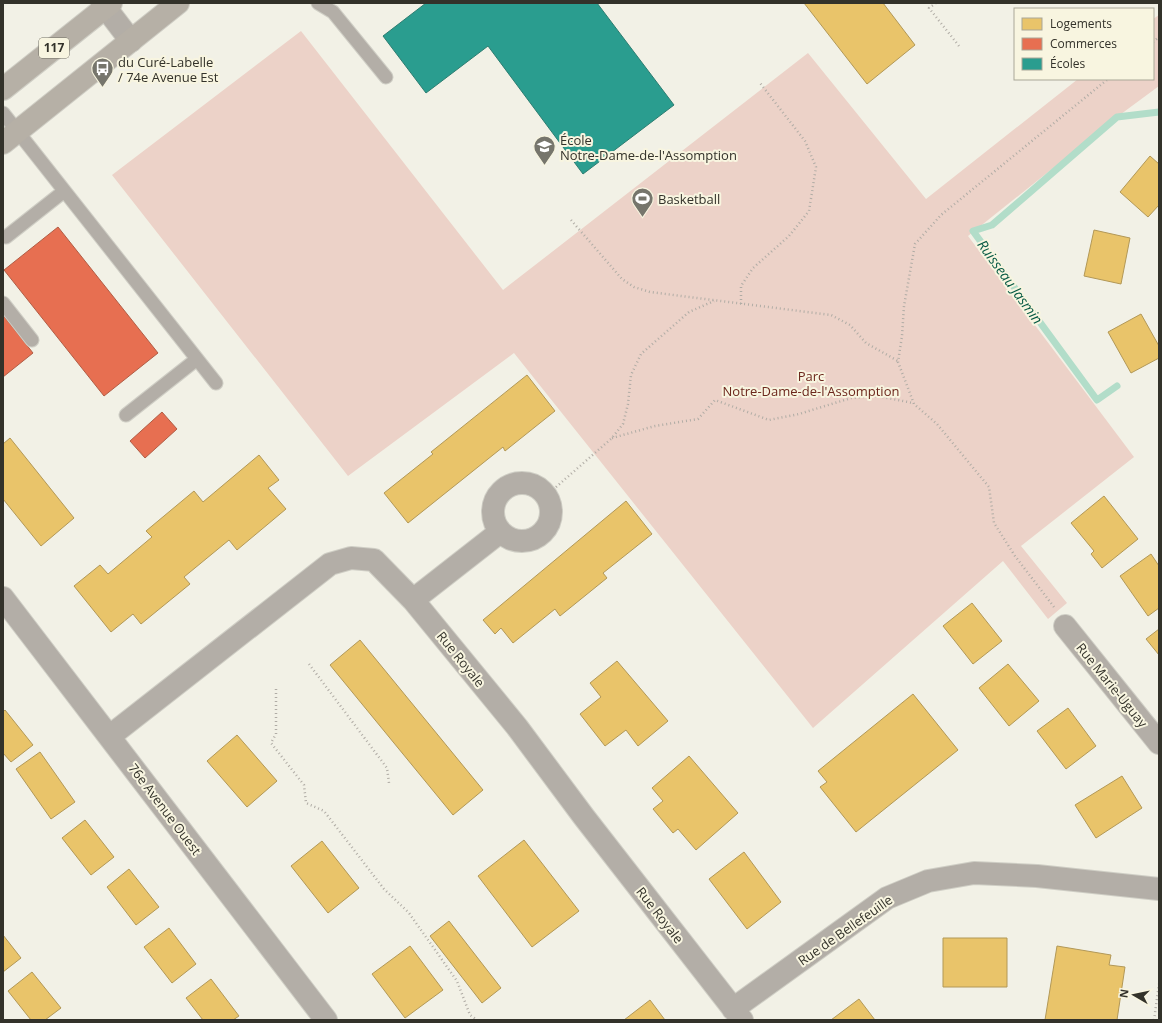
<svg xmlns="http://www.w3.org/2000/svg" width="1162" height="1023" font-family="'Open Sans',sans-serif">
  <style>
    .green { fill: #ecd2c8 }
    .homes { fill: #e9c46a; stroke: #b29857 }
    .shops { fill: #e76f51; stroke: #b15d45 }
    .schools { fill: #2a9d8f; stroke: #2d7d71 }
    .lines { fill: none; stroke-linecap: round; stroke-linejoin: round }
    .stream { stroke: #b2ddc9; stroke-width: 7 }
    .lane-casing { stroke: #cfcec5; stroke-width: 15 }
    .street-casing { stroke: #cfcec5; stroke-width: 24 }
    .primary-casing { stroke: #cfcec5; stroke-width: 24 }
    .path { stroke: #b0aca5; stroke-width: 2.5; stroke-dasharray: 1 3; stroke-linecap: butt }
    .lane { stroke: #b3aea7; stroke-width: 13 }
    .street { stroke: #b3aea7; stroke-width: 22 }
    .primary { stroke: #b6b0a6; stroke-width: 22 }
    .labels { text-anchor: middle; stroke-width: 4; stroke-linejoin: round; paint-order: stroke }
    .shield { fill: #f8f5e0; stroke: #6e6c61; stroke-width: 1 }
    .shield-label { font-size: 12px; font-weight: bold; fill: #33322a }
    .poi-label { font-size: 13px; fill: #33322a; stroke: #f8f5e0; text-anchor: start }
    .park-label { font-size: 13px; fill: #6c271c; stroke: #f8f5e0 }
    .street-label { font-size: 13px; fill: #33322a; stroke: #f8f5e0 }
    .water-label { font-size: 14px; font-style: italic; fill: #075a44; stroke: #f8f5e0 }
  </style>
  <rect width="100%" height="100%" fill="#f2f1e6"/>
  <path class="green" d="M 1159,15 L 1159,86 L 1117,117 L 968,236 L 1134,457 L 1021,546 L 1067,603 L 1048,619 L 1003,561 L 813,728 L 514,353 L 348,476 L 112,175 L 301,31 L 503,290 L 808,53 L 926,199 L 1078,79 L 1153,79 L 1153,19 Z"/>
  <path class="homes" d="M 804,3 L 883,3 L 915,45 L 867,84 Z
    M 1150,156 L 1159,164 L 1159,205 L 1148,217 L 1120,192 Z
    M 1094,230 L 1130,238 L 1121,284 L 1084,276 Z
    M 1141,314 L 1159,346 L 1159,358 L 1131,373 L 1108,332 Z
    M 527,375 L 555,411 L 505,451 L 503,447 L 408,523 L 384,493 L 433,454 L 431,452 Z
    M 10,438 L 74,518 L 41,546 L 3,499 L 3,444 Z
    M 259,455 L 279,480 L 268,488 L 286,509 L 237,550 L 229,540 L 184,577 L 190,584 L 141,624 L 133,614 L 111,632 L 74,586 L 100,565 L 108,574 L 152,537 L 146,531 L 194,491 L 203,502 Z
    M 1104,496 L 1138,539 L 1102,568 L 1091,554 L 1094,551 L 1071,523 Z
    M 626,501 L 652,534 L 603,573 L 607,578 L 560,616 L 555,609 L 513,643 L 501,628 L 495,634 L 483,620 Z
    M 1151,554 L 1159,566 L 1159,608 L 1148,616 L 1120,576 Z
    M 972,603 L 1002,641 L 973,664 L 943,626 Z
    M 1159,629 L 1159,655 L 1146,639 Z
    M 360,640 L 483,790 L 453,815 L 330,665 Z
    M 617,661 L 668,721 L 638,746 L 626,730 L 605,746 L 580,714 L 601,697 L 590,683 Z
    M 1008,664 L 1039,701 L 1009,726 L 979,688 Z
    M 913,694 L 958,750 L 856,832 L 820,787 L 827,782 L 818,771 Z
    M 1068,708 L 1096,746 L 1066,769 L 1037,731 Z
    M 5,710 L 33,745 L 11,762 L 3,753 L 3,712 Z
    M 237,735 L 277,781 L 247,807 L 207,761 Z
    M 40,752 L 75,802 L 51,819 L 16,769 Z
    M 689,756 L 738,813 L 696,850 L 678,829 L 673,833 L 653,809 L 663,801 L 652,788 Z
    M 1122,776 L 1142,808 L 1096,838 L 1075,805 Z
    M 85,820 L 114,857 L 91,875 L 62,838 Z
    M 524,840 L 579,911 L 532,947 L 478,876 Z
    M 322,841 L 359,888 L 328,913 L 291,866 Z
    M 744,852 L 781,902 L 747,929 L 709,879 Z
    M 129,869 L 159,907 L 136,925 L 107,887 Z
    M 449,921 L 501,988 L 482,1003 L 430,936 Z
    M 169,928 L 196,964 L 172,983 L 144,947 Z
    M 3,935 L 21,958 L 3,972 Z
    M 943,938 L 1007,938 L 1007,987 L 943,987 Z
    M 410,946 L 443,990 L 405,1018 L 372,974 Z
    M 1057,946 L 1111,955 L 1109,965 L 1125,967 L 1117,1020 L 1045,1020 Z
    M 32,972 L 61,1008 L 45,1020 L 31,1020 L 8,991 Z
    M 211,979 L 239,1016 L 233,1020 L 203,1020 L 186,998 Z
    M 859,999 L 875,1020 L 831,1020 Z
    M 650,1000 L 665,1020 L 624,1020 Z"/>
  <path class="shops" d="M 58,227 L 158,353 L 104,396 L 4,270 Z
    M 3,315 L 33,353 L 3,377 Z
    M 162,412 L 177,429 L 145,458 L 130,441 Z"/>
  <path class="schools" d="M 426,3 L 597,3 L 674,105 L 583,174 L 488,46 L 426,93 L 383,36 Z"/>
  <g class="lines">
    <path class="stream" d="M 1117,386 L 1097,400 L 973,231 L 992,225 L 1117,117 L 1159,112"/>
    <defs>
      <path id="lane" d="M 318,3 L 333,12 L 386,77
        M 3,113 L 216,383
        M 6,237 L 63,192
        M 3,303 L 32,340
        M 126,415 L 197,359"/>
      <path id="street" d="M 102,3 L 131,41
        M493 512a29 29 0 1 1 58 0a29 29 0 1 1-58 0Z
        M 3,598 L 326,1020
        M 413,600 L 500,532
        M 1065,626 L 1159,743
        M 110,736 L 330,564 L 351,558 L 374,560 L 413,600 L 517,727 L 584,817 L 742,1020
        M 733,1009 L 887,898 L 928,881 L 974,873 L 1037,876 L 1159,889"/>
      <path id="primary" d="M 3,89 L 111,3
        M 3,143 L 178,3"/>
    </defs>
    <use href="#lane" class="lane-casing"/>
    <use href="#street" class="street-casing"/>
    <use href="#primary" class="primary-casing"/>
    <path class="path" d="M 936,3 L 929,8 L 959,46
      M 1153,42 L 1159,37
      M 571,220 L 622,279 L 634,287 L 650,292 L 831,315 L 850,325 L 866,343 L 898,361
      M 741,304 L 741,286 L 753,268 L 789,236 L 809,211 L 816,167 L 805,141 L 760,83
      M 612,438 L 655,426 L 698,419 L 715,400 L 769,420 L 799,414 L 851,398 L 877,396 L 913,403
      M 547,495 L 612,438 L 623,424 L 628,404 L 631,375 L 641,354 L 689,312 L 714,301
      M 1054,607 L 1015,556 L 994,523 L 989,487 L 937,424 L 914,404 L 898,362 L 902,336 L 904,306 L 915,244 L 941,215 L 1108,79
      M 309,664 L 387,768 L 389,783
      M 276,689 L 276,734 L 271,743 L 304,785 L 306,803 L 324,811 L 384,889 L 409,913 L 457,981 L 470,1015 L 477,1020
      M 1154,1020 L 1159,984"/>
    <use href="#lane" class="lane"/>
    <use href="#street" class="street"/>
    <use href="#primary" class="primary"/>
  </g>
  <defs>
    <symbol id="bus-pin" viewBox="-11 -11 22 30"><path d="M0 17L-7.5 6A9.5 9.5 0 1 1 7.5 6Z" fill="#76756c" stroke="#f8f5e0"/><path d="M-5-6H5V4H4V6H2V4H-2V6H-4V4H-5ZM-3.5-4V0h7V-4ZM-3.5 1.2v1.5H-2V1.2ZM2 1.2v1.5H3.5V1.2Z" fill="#fff"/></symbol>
    <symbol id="school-pin" viewBox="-11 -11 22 30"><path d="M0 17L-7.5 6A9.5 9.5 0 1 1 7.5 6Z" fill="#76756c" stroke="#f8f5e0"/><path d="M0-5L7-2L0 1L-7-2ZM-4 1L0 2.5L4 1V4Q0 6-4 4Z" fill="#fff"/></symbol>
    <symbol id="stadium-pin" viewBox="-11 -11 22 30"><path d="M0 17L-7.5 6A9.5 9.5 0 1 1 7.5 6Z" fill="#76756c" stroke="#f8f5e0"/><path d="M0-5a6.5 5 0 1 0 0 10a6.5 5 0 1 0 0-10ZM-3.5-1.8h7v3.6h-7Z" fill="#fff"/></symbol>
  </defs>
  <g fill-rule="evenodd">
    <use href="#bus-pin" x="90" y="56" width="25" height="34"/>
    <use href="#school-pin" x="532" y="134" width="25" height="34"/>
    <use href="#stadium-pin" x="630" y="186" width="25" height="34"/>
  </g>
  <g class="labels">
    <rect class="shield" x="39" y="38" width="30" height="20" rx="3"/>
    <g class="shield-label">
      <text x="54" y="52">117</text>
    </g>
    <g class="poi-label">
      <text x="118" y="67">du Curé-Labelle<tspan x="118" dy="15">/ 74e Avenue Est</tspan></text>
      <text x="560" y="145">École<tspan x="560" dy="15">Notre-Dame-de-l'Assomption</tspan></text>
      <text x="658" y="204">Basketball</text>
    </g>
    <g class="park-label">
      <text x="811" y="381">Parc<tspan x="811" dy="15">Notre-Dame-de-l'Assomption</tspan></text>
    </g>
    <g class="street-label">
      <text transform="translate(461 659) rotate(51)" y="5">Rue Royale</text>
      <text transform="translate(1112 685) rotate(51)" y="5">Rue Marie-Uguay</text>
      <text transform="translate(165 809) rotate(53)" y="5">76e Avenue Ouest</text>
      <text transform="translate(660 915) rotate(52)" y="5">Rue Royale</text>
      <text transform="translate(845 930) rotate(-35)" y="5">Rue de Bellefeuille</text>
    </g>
    <g class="water-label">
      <text transform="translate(1010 282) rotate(54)" y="5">Ruisseau Jasmin</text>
    </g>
  </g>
  <rect width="1162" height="1023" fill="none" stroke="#33322a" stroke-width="8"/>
  <rect x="1014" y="8" width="140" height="72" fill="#f8f5e0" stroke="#a9a797"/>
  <rect x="1022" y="18" width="20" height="12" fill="#e9c46a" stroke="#a9a797"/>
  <text x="1050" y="28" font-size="12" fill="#33322a">Logements</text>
  <rect x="1022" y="38" width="20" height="12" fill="#e76f51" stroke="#a9a797"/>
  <text x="1050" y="48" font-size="12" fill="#33322a">Commerces</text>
  <rect x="1022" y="58" width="20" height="12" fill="#2a9d8f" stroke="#a9a797"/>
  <text x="1050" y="68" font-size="12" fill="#33322a">Écoles</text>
  <g transform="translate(1134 995) rotate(279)" stroke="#f8f5e0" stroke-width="3" paint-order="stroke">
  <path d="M0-3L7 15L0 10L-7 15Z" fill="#33322a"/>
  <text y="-6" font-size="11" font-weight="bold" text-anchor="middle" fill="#33322a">N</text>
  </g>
</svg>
